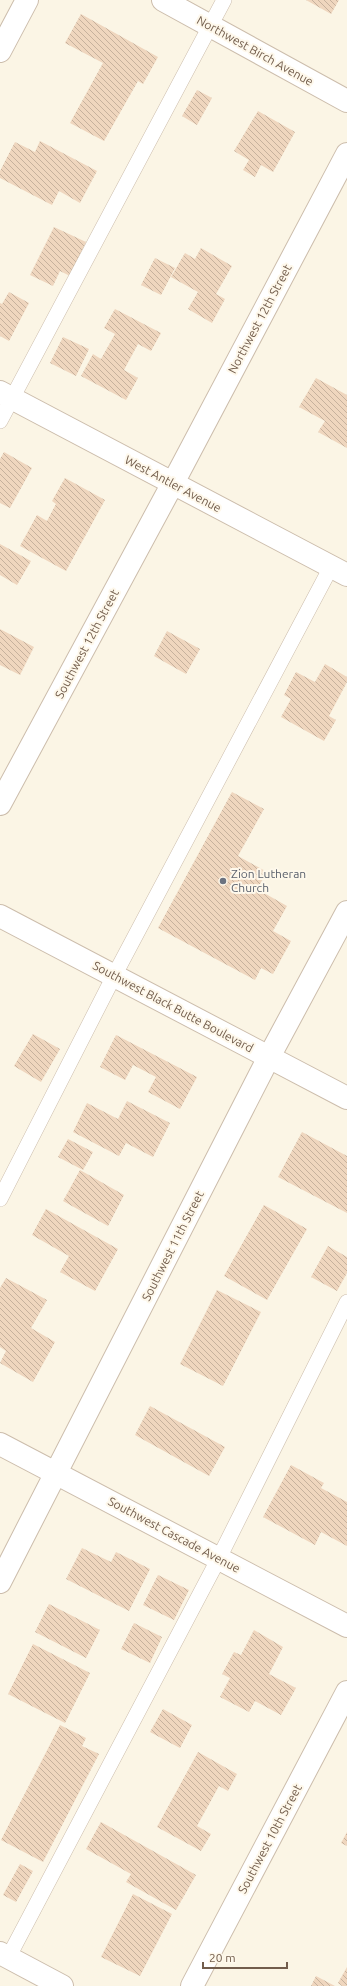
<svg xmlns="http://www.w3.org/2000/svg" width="347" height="1986" font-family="Ubuntu,sans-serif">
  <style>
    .building { fill: url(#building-back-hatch) }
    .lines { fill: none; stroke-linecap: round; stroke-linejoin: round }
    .service-casing { stroke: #ccbdac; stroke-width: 16 }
    .minor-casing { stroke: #ccbdac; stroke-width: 24 }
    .tertiary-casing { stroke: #ccbdac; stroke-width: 24 }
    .service { stroke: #fff; stroke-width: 15 }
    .minor { stroke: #fff; stroke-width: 22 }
    .tertiary { stroke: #fff; stroke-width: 22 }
    .worship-dot { fill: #6b7280; stroke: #fef8eb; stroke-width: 1.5 }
    .labels { text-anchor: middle; stroke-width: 4; stroke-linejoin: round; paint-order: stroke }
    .street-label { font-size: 12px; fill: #725d4c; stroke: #fef8eb }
    .worship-label { font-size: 12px; fill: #5b616d; stroke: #fef8eb; text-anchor: start }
  </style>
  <defs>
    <pattern id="building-back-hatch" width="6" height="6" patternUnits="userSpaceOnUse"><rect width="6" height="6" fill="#efd6be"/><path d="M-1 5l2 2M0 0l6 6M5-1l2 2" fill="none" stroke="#c6b19d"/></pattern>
  </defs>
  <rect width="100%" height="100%" fill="#fbf5e5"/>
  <path class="building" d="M 306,0 L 339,0 L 331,14 Z
    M 81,14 L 158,57 L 143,84 L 138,81 L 104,141 L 70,123 L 103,63 L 65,43 Z
    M 197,90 L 212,98 L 197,125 L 182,116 Z
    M 258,111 L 295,132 L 273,172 L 261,165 L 255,177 L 243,170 L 249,160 L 234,151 Z
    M 40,141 L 97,171 L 80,203 L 59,191 L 52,205 L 0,178 L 0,171 L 15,142 L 35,152 Z
    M 54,227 L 86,242 L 70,276 L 60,271 L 53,286 L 30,275 Z
    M 201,248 L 232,266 L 216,294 L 225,299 L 212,323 L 188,309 L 198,292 L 171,277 L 185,253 L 195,259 Z
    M 155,258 L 175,268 L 161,295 L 141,285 Z
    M 9,292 L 29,303 L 9,341 L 0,336 L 0,303 L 2,304 Z
    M 115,309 L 161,333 L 151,351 L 138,344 L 124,370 L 138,378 L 126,400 L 81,376 L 93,354 L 101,359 L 115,334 L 104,328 Z
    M 63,337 L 89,349 L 76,376 L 50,363 Z
    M 316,378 L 347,395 L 347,448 L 318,432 L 325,421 L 299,407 Z
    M 4,452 L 32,468 L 10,508 L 0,503 L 0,459 Z
    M 65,478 L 105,500 L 66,571 L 20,546 L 37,515 L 47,521 L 56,504 L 52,501 Z
    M 0,544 L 31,561 L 17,585 L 0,575 Z
    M 0,629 L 34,647 L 20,675 L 0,665 Z
    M 167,631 L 200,649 L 186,674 L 154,656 Z
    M 325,664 L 347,677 L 347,682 L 329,716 L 336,720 L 324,741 L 281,717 L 291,699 L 284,695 L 296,672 L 315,682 Z
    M 232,792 L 264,809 L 238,856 L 267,872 L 257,889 L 287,906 L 273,931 L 291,941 L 273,974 L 261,968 L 255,980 L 158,928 Z
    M 33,1034 L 60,1049 L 41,1082 L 14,1066 Z
    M 116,1035 L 197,1077 L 180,1109 L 148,1092 L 156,1077 L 133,1065 L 125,1080 L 100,1067 Z
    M 127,1101 L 170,1123 L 153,1157 L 126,1143 L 119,1156 L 73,1132 L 87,1103 L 118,1119 Z
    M 302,1132 L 347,1156 L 347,1213 L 278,1177 Z
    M 68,1139 L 93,1152 L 83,1170 L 58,1157 Z
    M 80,1170 L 124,1195 L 108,1226 L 63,1201 Z
    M 264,1205 L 307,1229 L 267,1300 L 224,1276 Z
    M 46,1209 L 118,1249 L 95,1291 L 60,1272 L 69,1256 L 32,1235 Z
    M 328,1246 L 347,1257 L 347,1273 L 337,1291 L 311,1277 Z
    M 6,1278 L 47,1300 L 31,1328 L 55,1342 L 33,1382 L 0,1363 L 6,1351 L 0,1347 L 0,1288 Z
    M 217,1290 L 261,1312 L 223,1386 L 180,1364 Z
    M 150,1406 L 225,1447 L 209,1476 L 135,1435 Z
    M 291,1465 L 324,1483 L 321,1488 L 347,1502 L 347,1546 L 321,1532 L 315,1545 L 263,1517 Z
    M 82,1548 L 111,1562 L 116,1552 L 150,1569 L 129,1611 L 66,1579 Z
    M 158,1575 L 189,1590 L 174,1620 L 143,1605 Z
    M 49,1604 L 100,1630 L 86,1658 L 35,1632 Z
    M 134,1623 L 162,1637 L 150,1663 L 121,1649 Z
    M 254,1630 L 283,1647 L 269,1674 L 296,1688 L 281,1715 L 255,1701 L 249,1712 L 220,1697 L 230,1678 L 222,1674 L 234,1652 L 241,1655 Z
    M 33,1644 L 90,1673 L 65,1723 L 8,1694 Z
    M 163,1709 L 192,1725 L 180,1748 L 150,1732 Z
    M 60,1725 L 86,1738 L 82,1746 L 99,1754 L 43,1862 L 1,1840 Z
    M 198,1752 L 237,1774 L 228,1791 L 219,1786 L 197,1826 L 211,1834 L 201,1851 L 157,1827 Z
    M 101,1822 L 196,1875 L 176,1910 L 126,1882 L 131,1874 L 86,1849 Z
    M 347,1832 L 347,1846 L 341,1843 Z
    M 20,1864 L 33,1871 L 16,1902 L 3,1895 Z
    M 133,1894 L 172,1914 L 140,1976 L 101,1957 Z
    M 347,1967 L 347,1986 L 342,1986 L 338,1983 Z
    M 316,1976 L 335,1986 L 311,1986 Z"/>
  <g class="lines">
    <defs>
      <path id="service" d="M 0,421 L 224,0
        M 0,1199 L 114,976 L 331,567
        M 8,1958 L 219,1558 L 347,1302"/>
      <path id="minor" d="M 163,0 L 347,101
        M 0,51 L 27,0
        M 0,392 L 347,575
        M 0,804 L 173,483 L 347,154
        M 0,1444 L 347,1626
        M 0,1582 L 269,1057 L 347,912
        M 0,1953 L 62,1986
        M 192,1986 L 347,1692"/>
      <path id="tertiary" d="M 0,916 L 347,1098"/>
    </defs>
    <use href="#service" class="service-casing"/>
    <use href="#minor" class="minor-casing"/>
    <use href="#tertiary" class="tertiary-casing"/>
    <use href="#service" class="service"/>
    <use href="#minor" class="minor"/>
    <use href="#tertiary" class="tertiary"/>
  </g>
  <circle class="worship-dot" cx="223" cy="881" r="4"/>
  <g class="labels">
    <g class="street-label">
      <text transform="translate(255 51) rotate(29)" y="4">Northwest Birch Avenue</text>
      <text transform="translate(260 319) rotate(-62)" y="4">Northwest 12th Street</text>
      <text transform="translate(173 484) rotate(28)" y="4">West Antler Avenue</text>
      <text transform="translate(87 644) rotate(-62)" y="4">Southwest 12th Street</text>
      <text transform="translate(173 1007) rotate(28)" y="4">Southwest Black Butte Boulevard</text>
      <text transform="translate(173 1246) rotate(-63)" y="4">Southwest 11th Street</text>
      <text transform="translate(174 1535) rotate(28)" y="4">Southwest Cascade Avenue</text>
      <text transform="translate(270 1839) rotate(-62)" y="4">Southwest 10th Street</text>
    </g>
    <g class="worship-label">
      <text x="231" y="878">Zion Lutheran<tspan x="231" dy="14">Church</tspan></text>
    </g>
  </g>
  <path d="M203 1962v6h84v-6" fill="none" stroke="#725d4c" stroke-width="2"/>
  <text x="209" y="1962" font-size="12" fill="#725d4c" stroke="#fef8eb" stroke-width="3" paint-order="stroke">20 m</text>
</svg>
